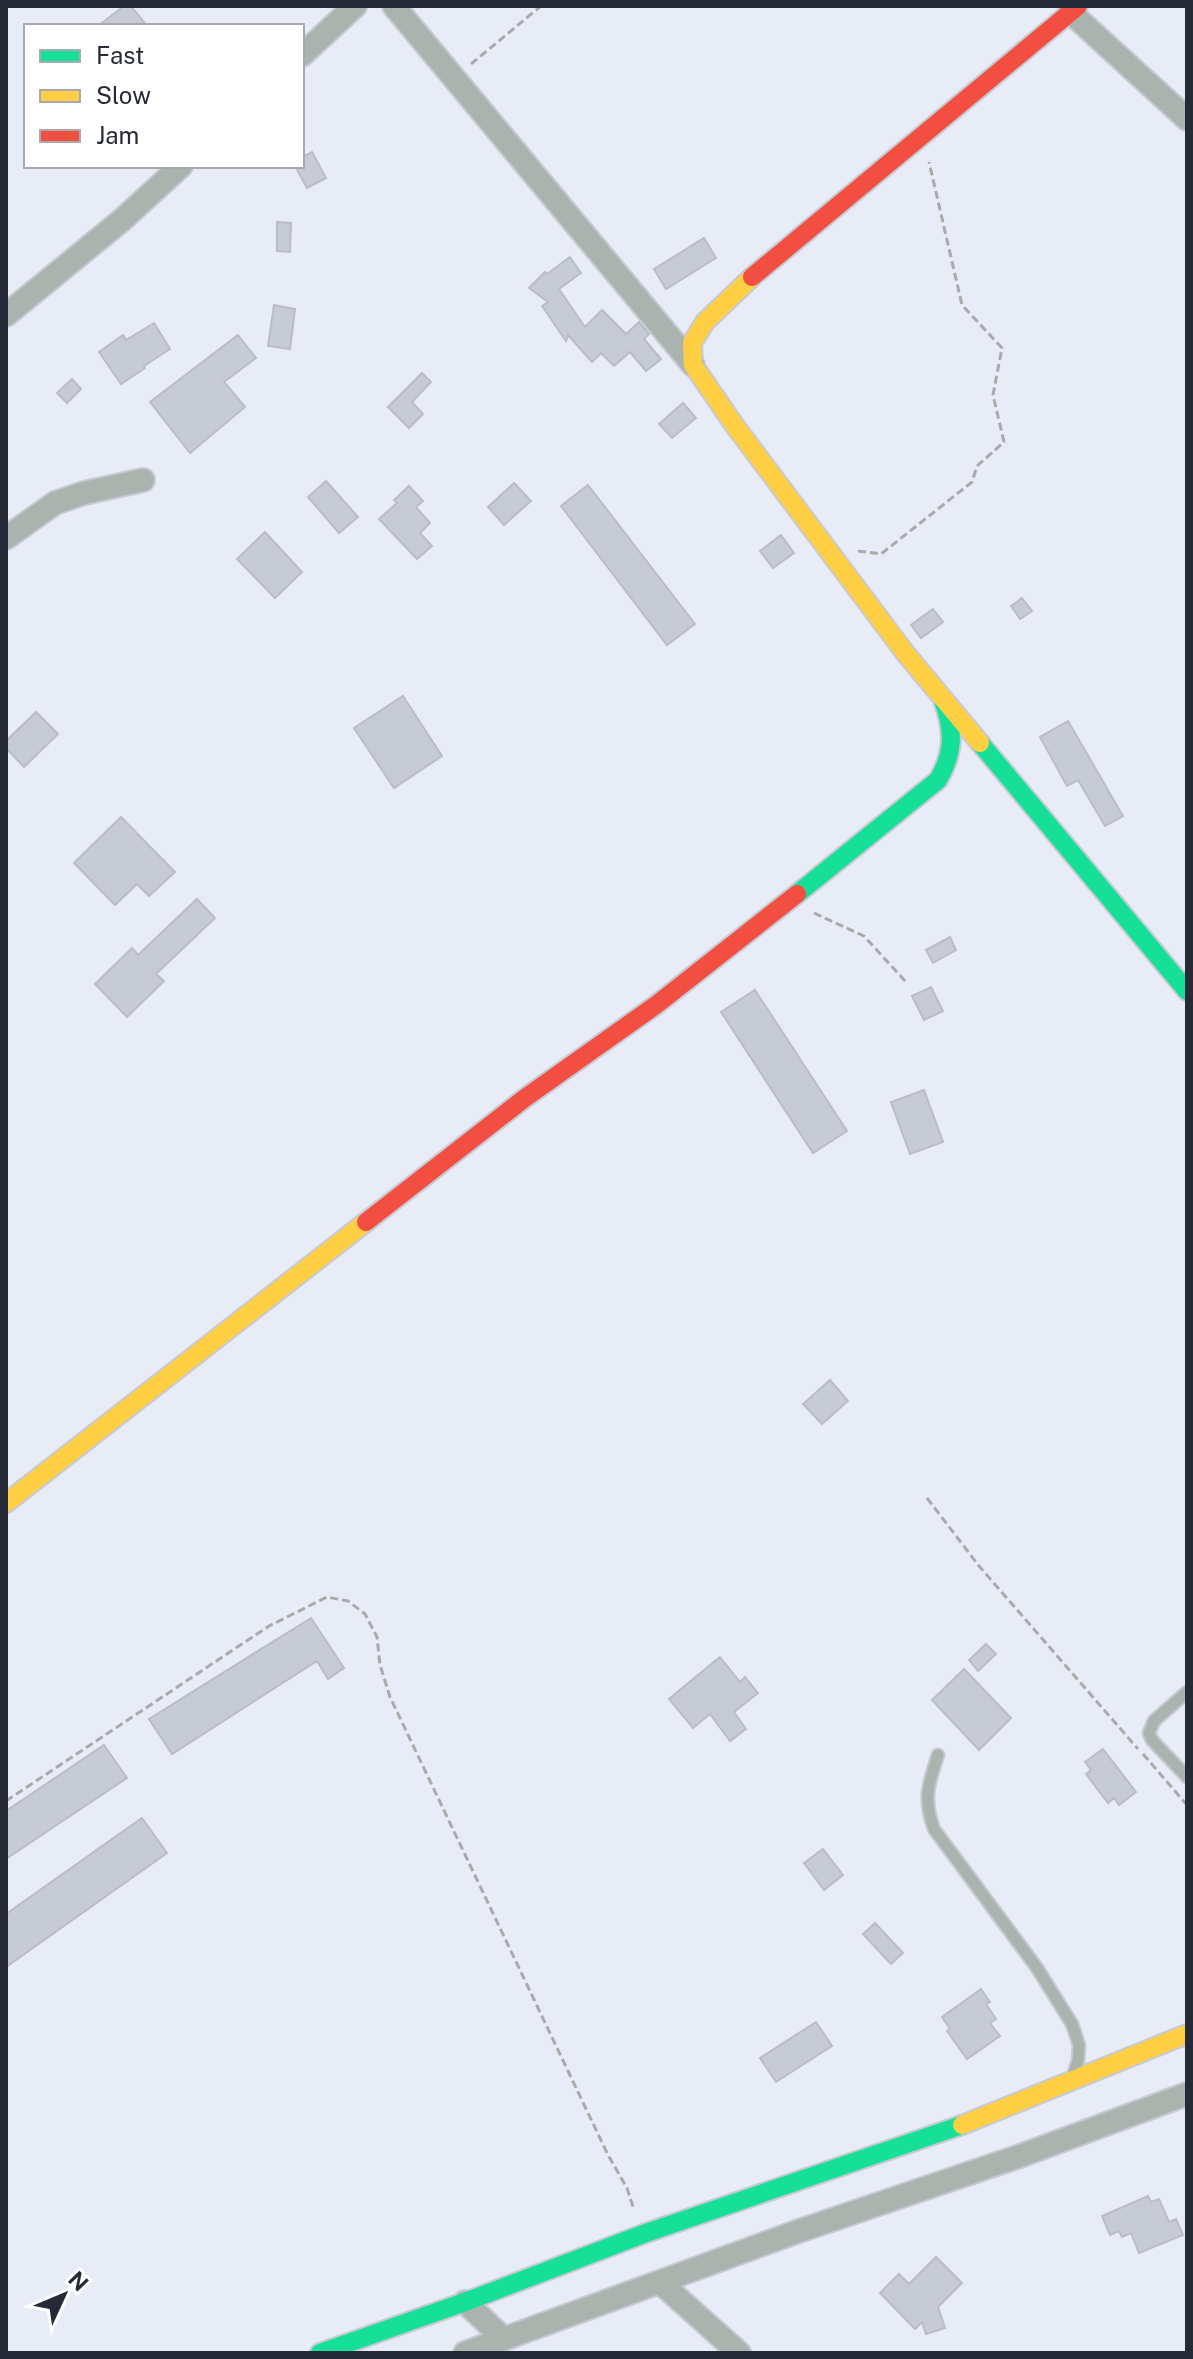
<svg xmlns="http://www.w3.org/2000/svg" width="1193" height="2359" font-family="'Public Sans',sans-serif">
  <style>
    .building { fill: #c7cbd6; stroke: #b9bdc8; stroke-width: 2 }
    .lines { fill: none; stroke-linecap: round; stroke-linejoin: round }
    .lane-casing { stroke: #c7cad3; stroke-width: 15 }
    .street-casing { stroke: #c7cad3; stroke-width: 26 }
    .fast-casing { stroke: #c7cad3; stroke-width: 22 }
    .slow-casing { stroke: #c7cad3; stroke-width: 22 }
    .jam-casing { stroke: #c7cad3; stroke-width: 22 }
    .path { stroke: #a7acab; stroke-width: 3; stroke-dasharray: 8 4; stroke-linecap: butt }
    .lane { stroke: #abb3ae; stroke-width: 11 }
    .street { stroke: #abb3ae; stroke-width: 22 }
    .fast { stroke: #16e098; stroke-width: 18 }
    .slow { stroke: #ffcf43; stroke-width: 18 }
    .jam { stroke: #f24e42; stroke-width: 18 }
  </style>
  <rect width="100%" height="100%" fill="#e8ecf7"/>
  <path class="building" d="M 124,6 L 131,6 L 147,26 L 98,26 Z
    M 312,152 L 326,178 L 307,188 L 295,166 L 302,166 L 302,157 Z
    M 277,222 L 291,223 L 290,252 L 277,251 Z
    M 704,238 L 716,258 L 666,289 L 654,269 Z
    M 570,257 L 581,273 L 559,289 L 585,327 L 602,310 L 626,334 L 639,322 L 649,334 L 644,339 L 661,359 L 646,371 L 630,352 L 614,366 L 601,353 L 592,362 L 568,335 L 566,341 L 542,306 L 548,302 L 529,288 L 545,272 L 547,274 Z
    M 274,305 L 295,309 L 290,349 L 268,346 Z
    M 154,323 L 170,349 L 144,366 L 145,368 L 121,384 L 99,352 L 123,335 L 126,340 Z
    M 238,335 L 256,358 L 224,382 L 245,407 L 190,453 L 150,402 Z
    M 422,373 L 431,382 L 412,402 L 423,414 L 409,428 L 388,407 Z
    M 72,379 L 81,389 L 67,403 L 57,393 Z
    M 683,403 L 696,418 L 672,438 L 659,424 Z
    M 326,481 L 358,517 L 339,533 L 308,497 Z
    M 514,483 L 531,501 L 504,525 L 488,507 Z
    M 588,485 L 695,624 L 667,645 L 561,506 Z
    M 409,486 L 423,501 L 416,507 L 430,523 L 420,533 L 432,546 L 417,559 L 379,519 L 397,503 L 394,500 Z
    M 265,532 L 302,572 L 275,598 L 237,559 Z
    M 781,535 L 794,553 L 773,568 L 760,551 Z
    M 1022,598 L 1032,611 L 1020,619 L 1011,606 Z
    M 933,609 L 943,622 L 921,638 L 911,625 Z
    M 403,696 L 442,756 L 394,788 L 354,728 Z
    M 36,712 L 58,734 L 24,767 L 6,748 L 6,741 Z
    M 1068,721 L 1123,816 L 1105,826 L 1078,780 L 1067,786 L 1040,737 Z
    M 121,817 L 175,872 L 149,896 L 137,884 L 115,905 L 74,863 Z
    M 197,899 L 215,918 L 156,974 L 164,981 L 127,1017 L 95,984 L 132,948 L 138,955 Z
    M 950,937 L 956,950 L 933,963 L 926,950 Z
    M 931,987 L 943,1011 L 924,1020 L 912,996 Z
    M 755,990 L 847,1131 L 813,1153 L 721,1012 Z
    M 924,1090 L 943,1142 L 910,1154 L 891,1102 Z
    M 830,1380 L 848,1401 L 822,1424 L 803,1404 Z
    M 311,1618 L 344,1668 L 328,1679 L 317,1661 L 172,1754 L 149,1719 Z
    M 986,1644 L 996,1654 L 978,1671 L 969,1660 Z
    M 720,1657 L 740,1682 L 745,1677 L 758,1693 L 734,1712 L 746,1729 L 730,1741 L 710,1714 L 693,1728 L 669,1699 Z
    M 964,1669 L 1011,1718 L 979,1750 L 932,1700 Z
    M 104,1745 L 127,1778 L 6,1859 L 6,1811 Z
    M 1103,1749 L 1136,1792 L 1119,1805 L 1114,1798 L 1108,1803 L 1086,1774 L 1091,1770 L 1085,1762 Z
    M 142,1818 L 167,1853 L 6,1967 L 6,1914 Z
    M 823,1849 L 843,1875 L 824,1890 L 804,1863 Z
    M 875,1923 L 903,1953 L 891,1964 L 863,1934 Z
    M 981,1989 L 990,2002 L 986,2004 L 996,2019 L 990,2023 L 1000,2036 L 967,2059 L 947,2031 L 950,2029 L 942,2017 Z
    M 816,2022 L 832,2046 L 776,2082 L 760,2058 Z
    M 1148,2196 L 1151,2202 L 1159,2199 L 1169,2222 L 1176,2219 L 1183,2235 L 1139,2253 L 1131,2233 L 1122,2237 L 1119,2231 L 1110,2235 L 1102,2216 Z
    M 936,2257 L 962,2283 L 938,2307 L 945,2328 L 926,2334 L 922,2322 L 915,2329 L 880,2293 L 899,2274 L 909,2284 Z"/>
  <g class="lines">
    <defs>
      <path id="lane" d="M 1187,1692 L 1154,1721 L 1149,1733 L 1152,1740 L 1187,1777
        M 938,1755 C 928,1785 923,1799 934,1829 L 1037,1968 L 1072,2024 L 1079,2045 L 1078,2061 L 1074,2073"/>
      <path id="street" d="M 394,6 L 693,365
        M 1070,12 L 1187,119
        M 302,55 L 355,6
        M 6,315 L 122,220 L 181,166
        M 6,538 L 55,503 L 84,493 L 143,480
        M 661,2283 L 739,2353
        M 465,2302 L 504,2339
        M 465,2353 L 799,2231 L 1017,2157 L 1187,2094"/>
      <path id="fast" d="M 980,743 L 1187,991
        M 797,894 L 938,780 C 954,753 954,732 944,703
        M 320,2353 L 465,2302 L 646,2233 L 962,2125"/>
      <path id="slow" d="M 752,277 L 705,322 L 692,343 L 693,365 L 735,426 L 906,654 L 980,743
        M 6,1503 L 366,1222
        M 962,2125 L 1187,2034"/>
      <path id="jam" d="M 752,277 L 1078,6
        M 366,1222 L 525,1098 L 656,1005 L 797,894"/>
    </defs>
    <use href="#lane" class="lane-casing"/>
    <use href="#street" class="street-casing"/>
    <use href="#fast" class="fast-casing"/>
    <use href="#slow" class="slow-casing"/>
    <use href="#jam" class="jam-casing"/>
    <path class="path" d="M 471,64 L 541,6
      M 858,551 L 881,554 L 972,482 L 977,466 L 1004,442 L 993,395 L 1002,348 L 962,305 L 929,162
      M 814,913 L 864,936 L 906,982
      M 927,1498 L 979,1566 L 1138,1749
      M 1143,1754 L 1187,1805
      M 6,1801 L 269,1626 L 327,1597 L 348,1601 L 365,1614 L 377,1637 L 380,1665 L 390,1697 L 608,2155 L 627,2188 L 634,2210"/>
    <use href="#lane" class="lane"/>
    <use href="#street" class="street"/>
    <use href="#fast" class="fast"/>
    <use href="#slow" class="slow"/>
    <use href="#jam" class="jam"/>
  </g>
  <rect width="1193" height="2359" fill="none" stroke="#262936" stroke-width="16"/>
  <rect x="24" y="24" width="280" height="144" fill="#ffffff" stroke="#a8a9af" stroke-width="2"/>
  <rect x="40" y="50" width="40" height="12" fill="#16e098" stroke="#a8a9af" stroke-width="2"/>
  <text x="96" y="64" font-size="24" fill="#262936">Fast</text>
  <rect x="40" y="90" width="40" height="12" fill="#ffcf43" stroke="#a8a9af" stroke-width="2"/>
  <text x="96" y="104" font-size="24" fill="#262936">Slow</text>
  <rect x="40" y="130" width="40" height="12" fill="#f24e42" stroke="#a8a9af" stroke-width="2"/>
  <text x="96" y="144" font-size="24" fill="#262936">Jam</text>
  <g transform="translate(64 2295) rotate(46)" stroke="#ffffff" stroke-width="6" paint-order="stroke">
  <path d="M0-6L14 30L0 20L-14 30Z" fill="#262936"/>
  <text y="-12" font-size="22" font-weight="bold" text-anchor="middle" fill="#262936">N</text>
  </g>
</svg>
